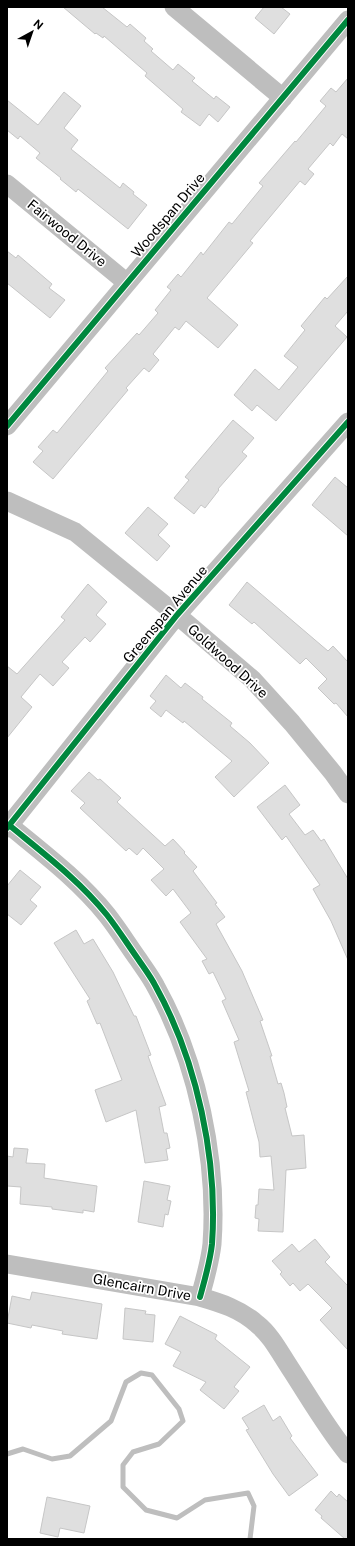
<svg xmlns="http://www.w3.org/2000/svg" width="355" height="1546" font-family="'Public Sans',sans-serif">
  <style>
    .lines { fill: none; stroke-linecap: round; stroke-linejoin: round }
    .stream { stroke: #bebebe; stroke-width: 5 }
    .building { fill: #dfdfdf; stroke: #c6c6c6 }
    .minor { stroke: #bebebe; stroke-width: 19 }
    .cycleway-casing { stroke: #fff; stroke-width: 8 }
    .cycleway { stroke: #00873e; stroke-width: 6 }
    .labels { text-anchor: middle; stroke-width: 3.5; stroke-linejoin: round; paint-order: stroke }
    .street-label { font-size: 14px; fill: #000; stroke: #fff }
  </style>
  <rect width="100%" height="100%" fill="#fff"/>
  <g class="lines">
    <path class="stream" d="M 7,1454 L 23,1449 L 52,1459 L 70,1456 L 111,1421 L 126,1382 L 141,1373 L 152,1375 L 179,1409 L 183,1421 L 159,1444 L 133,1452 L 123,1465 L 123,1487 L 146,1510 L 177,1518 L 205,1500 L 248,1493 L 254,1506 L 250,1539"/>
  </g>
  <path class="building" d="M 63,7 L 102,7 L 127,27 L 130,24 L 146,38 L 144,41 L 153,49 L 151,51 L 173,70 L 178,64 L 195,78 L 192,81 L 214,99 L 216,96 L 230,107 L 218,122 L 209,114 L 200,126 L 181,112 L 183,109 L 145,76 L 147,73 L 104,36 L 103,38 L 96,33 L 95,34 Z
    M 264,7 L 281,7 L 290,14 L 274,34 L 255,18 Z
    M 348,78 L 348,139 L 342,134 L 333,146 L 330,143 L 308,169 L 314,174 L 305,185 L 300,181 L 250,241 L 253,243 L 207,298 L 238,325 L 218,348 L 186,321 L 179,330 L 175,327 L 153,354 L 159,360 L 149,372 L 144,368 L 126,388 L 128,390 L 53,479 L 33,462 L 43,451 L 38,447 L 53,430 L 57,433 L 108,371 L 105,368 L 137,333 L 139,335 L 158,313 L 155,310 L 171,290 L 167,287 L 178,274 L 181,277 L 201,252 L 203,255 L 229,222 L 232,224 L 263,186 L 259,183 L 295,141 L 296,142 L 326,106 L 320,101 L 331,88 L 336,92 Z
    M 64,92 L 81,106 L 64,128 L 78,140 L 71,149 L 120,188 L 123,183 L 134,192 L 133,194 L 147,205 L 128,229 L 78,189 L 76,192 L 60,179 L 61,178 L 36,158 L 40,153 L 20,136 L 18,139 L 7,130 L 7,100 L 38,125 Z
    M 7,251 L 16,258 L 18,255 L 52,284 L 49,288 L 65,300 L 50,318 L 7,283 Z
    M 348,276 L 348,311 L 335,326 L 347,337 L 276,421 L 257,405 L 252,411 L 234,395 L 255,369 L 279,390 L 298,367 L 284,356 L 305,330 L 301,326 L 325,297 L 327,299 Z
    M 233,420 L 254,438 L 242,452 L 247,456 L 218,489 L 219,490 L 205,508 L 201,505 L 194,514 L 174,498 L 189,480 L 185,477 Z
    M 335,477 L 348,488 L 348,536 L 312,505 Z
    M 148,507 L 168,524 L 158,535 L 170,546 L 157,561 L 125,533 Z
    M 247,582 L 328,651 L 333,646 L 348,662 L 348,717 L 336,703 L 334,704 L 318,688 L 327,679 L 306,658 L 300,664 L 254,622 L 252,624 L 229,605 Z
    M 88,584 L 107,602 L 96,615 L 106,624 L 90,642 L 85,637 L 62,662 L 69,668 L 53,686 L 40,674 L 21,697 L 32,707 L 7,738 L 7,666 L 17,674 L 65,620 L 61,617 Z
    M 166,675 L 181,688 L 185,683 L 203,697 L 202,699 L 232,723 L 230,726 L 250,743 L 269,763 L 234,797 L 215,777 L 232,761 L 184,721 L 183,723 L 166,710 L 161,717 L 150,708 L 156,701 L 150,696 Z
    M 89,772 L 98,780 L 100,779 L 121,798 L 117,802 L 165,846 L 173,839 L 185,852 L 184,853 L 197,867 L 193,871 L 217,903 L 215,904 L 225,917 L 216,924 L 242,971 L 263,1020 L 260,1021 L 272,1056 L 270,1056 L 278,1084 L 281,1083 L 284,1093 L 287,1107 L 285,1108 L 292,1136 L 304,1135 L 306,1168 L 286,1170 L 283,1232 L 258,1231 L 259,1219 L 255,1218 L 256,1205 L 258,1205 L 259,1189 L 274,1190 L 271,1156 L 260,1157 L 259,1142 L 246,1092 L 249,1091 L 234,1042 L 239,1040 L 222,1001 L 226,999 L 213,972 L 209,974 L 202,961 L 207,959 L 180,922 L 191,913 L 173,889 L 166,896 L 151,880 L 164,869 L 143,848 L 137,855 L 129,848 L 126,851 L 80,808 L 85,803 L 71,791 Z
    M 285,785 L 300,805 L 289,814 L 305,835 L 313,830 L 321,841 L 324,839 L 348,879 L 348,960 L 331,921 L 313,889 L 320,885 L 286,836 L 282,840 L 257,807 Z
    M 20,870 L 41,887 L 30,900 L 37,906 L 21,925 L 7,914 L 7,886 Z
    M 76,930 L 84,944 L 93,939 L 113,972 L 134,1016 L 136,1016 L 151,1055 L 148,1056 L 166,1105 L 159,1107 L 164,1133 L 167,1133 L 170,1148 L 166,1149 L 168,1160 L 145,1163 L 136,1110 L 106,1122 L 95,1090 L 122,1080 L 100,1023 L 97,1024 L 87,1001 L 90,999 L 54,943 Z
    M 14,1148 L 28,1149 L 26,1163 L 45,1164 L 44,1178 L 97,1186 L 94,1212 L 83,1210 L 83,1213 L 52,1209 L 52,1207 L 20,1204 L 21,1187 L 7,1186 L 7,1156 L 13,1157 Z
    M 144,1181 L 170,1186 L 167,1200 L 171,1201 L 168,1215 L 165,1214 L 163,1227 L 138,1222 Z
    M 315,1239 L 330,1257 L 325,1262 L 348,1286 L 348,1350 L 320,1320 L 332,1308 L 308,1284 L 300,1291 L 293,1283 L 290,1286 L 280,1274 L 282,1272 L 272,1261 L 292,1244 L 299,1252 Z
    M 32,1292 L 102,1304 L 97,1339 L 62,1334 L 63,1331 L 32,1325 L 31,1328 L 7,1323 L 12,1296 L 30,1300 Z
    M 125,1308 L 146,1311 L 145,1314 L 155,1315 L 153,1342 L 123,1339 Z
    M 180,1316 L 217,1335 L 215,1339 L 250,1367 L 234,1387 L 239,1391 L 224,1409 L 200,1390 L 206,1382 L 173,1366 L 181,1352 L 165,1344 Z
    M 264,1405 L 273,1421 L 280,1416 L 292,1436 L 290,1438 L 318,1475 L 289,1496 L 273,1474 L 246,1430 L 249,1429 L 242,1418 Z
    M 331,1491 L 337,1497 L 339,1494 L 348,1502 L 348,1539 L 345,1539 L 321,1518 L 322,1516 L 315,1510 Z
    M 47,1497 L 90,1506 L 84,1533 L 60,1528 L 58,1537 L 40,1533 Z"/>
  <g class="lines">
    <path class="minor" d="M 174,7 L 283,98
      M 7,184 L 126,282
      M 7,426 L 348,20
      M 7,501 L 75,532 L 177,615 L 252,679 L 292,723 L 333,773 L 348,794
      M 9,825 C 43,853 79,880 107,915 C 118,929 128,945 138,959 C 144,968 151,977 156,987 C 197,1061 218,1160 212,1244 C 210,1262 205,1279 200,1297
      M 7,828 L 177,615 L 348,422
      M 7,1264 L 200,1297 C 221,1303 240,1309 257,1324 C 271,1335 280,1353 290,1368 C 309,1397 326,1427 348,1454"/>
    <defs>
      <path id="cycleway" d="M 7,426 L 348,20
        M 9,825 C 43,853 79,880 107,915 C 118,929 128,945 138,959 C 144,968 151,977 156,987 C 197,1061 218,1160 212,1244 C 210,1262 205,1279 200,1297
        M 7,828 L 177,615 L 348,422"/>
    </defs>
    <use href="#cycleway" class="cycleway-casing"/>
    <use href="#cycleway" class="cycleway"/>
  </g>
  <g class="labels">
    <g class="street-label">
      <text transform="translate(168 215) rotate(-50)" y="5">Woodspan Drive</text>
      <text transform="translate(67 233) rotate(39)" y="5">Fairwood Drive</text>
      <text transform="translate(165 614) rotate(-50)" y="5">Greenspan Avenue</text>
      <text transform="translate(228 661) rotate(42)" y="5">Goldwood Drive</text>
      <text transform="translate(142 1287) rotate(10)" y="5">Glencairn Drive</text>
    </g>
  </g>
  <rect width="355" height="1546" fill="none" stroke="#000000" stroke-width="16"/>
  <g transform="translate(32 32) rotate(40)" stroke="#ffffff" stroke-width="3" paint-order="stroke">
  <path d="M0-3L7 15L0 10L-7 15Z" fill="#000000"/>
  <text y="-6" font-size="11" font-weight="bold" text-anchor="middle" fill="#000000">N</text>
  </g>
</svg>
